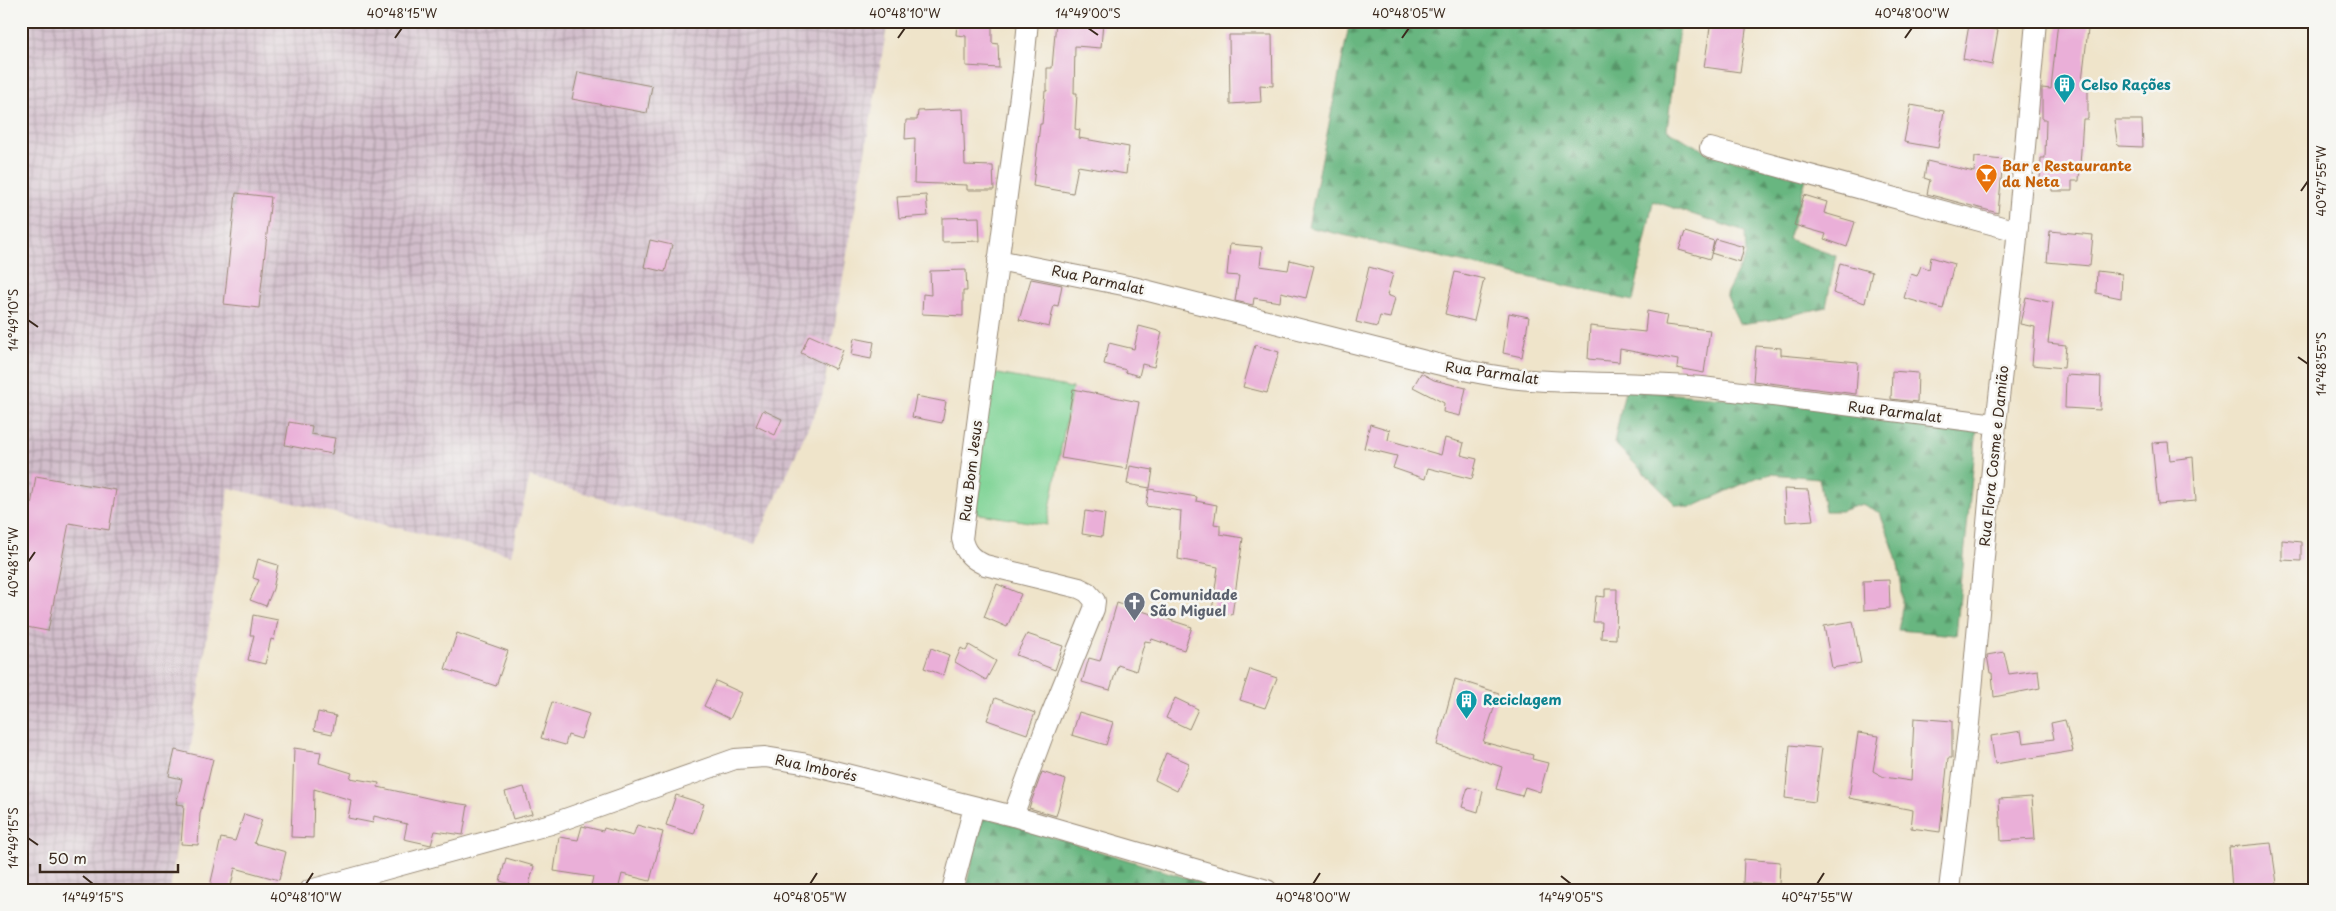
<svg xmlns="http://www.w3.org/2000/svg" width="2336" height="911" font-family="'Playpen Sans',sans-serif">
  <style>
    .industrial { fill: url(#industrial-grid) }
    .green { fill: #81d497; stroke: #5e7f5a }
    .forest { fill: url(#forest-firs); stroke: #52704f }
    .building { fill: #eaafd8 }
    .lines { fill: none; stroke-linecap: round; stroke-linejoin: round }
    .minor-casing { stroke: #958774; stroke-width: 22 }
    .minor { stroke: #fff; stroke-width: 20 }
    .ticks { fill: none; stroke: #3b2a1e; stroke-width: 2 }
    .labels { text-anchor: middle; stroke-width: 5; stroke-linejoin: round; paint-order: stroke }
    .culture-label { font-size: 14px; font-weight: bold; fill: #0d838f; stroke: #f6f6f2; text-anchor: start }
    .food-label { font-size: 14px; font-weight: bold; fill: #c56008; stroke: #f6f6f2; text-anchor: start }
    .street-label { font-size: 14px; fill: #3b2a1e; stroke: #f6f6f2 }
    .worship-label { font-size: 14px; font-weight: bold; fill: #5b616d; stroke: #f6f6f2; text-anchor: start }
    .neatline { fill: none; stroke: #3b2a1e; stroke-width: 2 }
    .ticks-label { font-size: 12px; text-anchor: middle; fill: #3b2a1e }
  </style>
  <defs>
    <pattern id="industrial-grid" width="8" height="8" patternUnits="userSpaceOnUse" patternTransform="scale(1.25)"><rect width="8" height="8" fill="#d1bdcb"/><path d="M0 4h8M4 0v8" fill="none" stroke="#ab9aa4"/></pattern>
    <pattern id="forest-firs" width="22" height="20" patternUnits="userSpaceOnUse" patternTransform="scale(1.25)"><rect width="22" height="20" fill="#68b680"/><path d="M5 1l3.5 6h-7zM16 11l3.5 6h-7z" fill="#579468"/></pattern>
  </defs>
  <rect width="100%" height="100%" fill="#f6f6f2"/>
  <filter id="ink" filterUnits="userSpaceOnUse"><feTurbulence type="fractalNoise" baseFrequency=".02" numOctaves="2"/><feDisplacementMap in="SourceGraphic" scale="10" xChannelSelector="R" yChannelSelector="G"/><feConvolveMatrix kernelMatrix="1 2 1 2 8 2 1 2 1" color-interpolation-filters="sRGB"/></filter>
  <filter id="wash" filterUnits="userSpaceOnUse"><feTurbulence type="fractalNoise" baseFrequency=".0096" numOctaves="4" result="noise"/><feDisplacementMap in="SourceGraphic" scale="20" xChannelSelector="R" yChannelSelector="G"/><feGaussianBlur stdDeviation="1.12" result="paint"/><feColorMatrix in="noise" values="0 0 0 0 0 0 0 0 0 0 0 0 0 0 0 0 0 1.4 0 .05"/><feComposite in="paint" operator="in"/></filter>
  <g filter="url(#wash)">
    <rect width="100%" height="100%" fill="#efe4ca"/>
    <path class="industrial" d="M 21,21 L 888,21 L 822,397 L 755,544 L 530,477 L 511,555 L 229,488 L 170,890 L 21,890 Z"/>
    <path class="green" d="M 993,373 L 1072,388 L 1047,525 L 968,512 Z"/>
    <path class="forest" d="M 1350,21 L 1680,21 L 1667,130 L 1710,154 L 1806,179 L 1788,239 L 1836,256 L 1826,307 L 1771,320 L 1739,324 L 1726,294 L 1746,255 L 1745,232 L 1653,201 L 1633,301 L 1308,227 Z
      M 1625,390 L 1785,403 L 1977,429 L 1956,635 L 1898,630 C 1909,586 1896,554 1880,513 L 1862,504 L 1841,511 L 1825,511 L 1819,478 L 1771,474 L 1756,478 L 1690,508 L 1675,504 L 1614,443 Z
      M 983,816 L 1220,888 L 1218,890 L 965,890 Z"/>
    <g id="blocks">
      <path class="building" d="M 957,21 L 992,21 L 992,43 L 998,44 L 999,68 L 966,66 L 966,36 L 956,35 Z
        M 1056,21 L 1103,21 L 1101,48 L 1075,46 L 1074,93 L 1077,93 L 1075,129 L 1080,130 L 1079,138 L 1129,147 L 1126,174 L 1078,166 L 1073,193 L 1033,186 L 1040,124 L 1042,124 L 1045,91 L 1047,91 L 1047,68 L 1052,68 Z
        M 1711,21 L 1747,23 L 1740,72 L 1704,67 Z
        M 2058,21 L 2089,21 L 2081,89 L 2088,89 L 2088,119 L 2083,119 L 2079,181 L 2072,181 L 2072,191 L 2052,191 L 2052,182 L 2040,182 L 2041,158 L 2045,158 L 2046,119 L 2042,119 L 2042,88 L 2051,89 Z
        M 1969,25 L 1998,30 L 1992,65 L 1963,59 Z
        M 1229,35 L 1272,35 L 1273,86 L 1260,85 L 1261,102 L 1230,104 Z
        M 578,72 L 652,86 L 647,113 L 572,99 Z
        M 1911,105 L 1944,111 L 1938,148 L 1904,142 Z
        M 963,109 L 965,165 L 993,166 L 994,190 L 967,190 L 967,185 L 914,183 L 915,138 L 905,139 L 906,120 L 917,120 L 918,111 Z
        M 2114,120 L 2142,120 L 2143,147 L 2118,146 Z
        M 1975,157 L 2003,160 L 1998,213 L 1927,194 L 1930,180 L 1924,178 L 1927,161 L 1974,172 Z
        M 236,193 L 271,197 L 259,308 L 224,304 Z
        M 926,195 L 928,216 L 899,218 L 897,197 Z
        M 1804,195 L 1827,202 L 1824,213 L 1855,222 L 1847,247 L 1824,239 L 1826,234 L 1794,225 Z
        M 979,217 L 980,241 L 942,242 L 942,218 Z
        M 2050,231 L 2093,235 L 2090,266 L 2047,262 Z
        M 1685,232 L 1714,241 L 1710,259 L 1679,250 Z
        M 1716,239 L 1744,247 L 1740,262 L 1711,253 Z
        M 650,240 L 672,245 L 665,272 L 644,267 Z
        M 1230,244 L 1262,247 L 1260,266 L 1288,270 L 1290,260 L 1314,266 L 1306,298 L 1281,292 L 1280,302 L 1254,298 L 1253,305 L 1235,301 L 1239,276 L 1227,275 Z
        M 1931,257 L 1954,264 L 1943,309 L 1904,298 L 1911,274 L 1917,276 L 1921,266 L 1929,269 Z
        M 1840,263 L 1872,272 L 1865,303 L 1833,293 Z
        M 1369,267 L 1393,274 L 1387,295 L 1395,298 L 1390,318 L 1380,316 L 1377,327 L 1356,322 Z
        M 966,270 L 967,291 L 963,291 L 963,316 L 922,314 L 923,294 L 931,295 L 930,271 Z
        M 2097,271 L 2122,274 L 2121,298 L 2096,293 Z
        M 1455,272 L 1484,279 L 1474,321 L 1445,314 Z
        M 1031,279 L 1062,285 L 1058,306 L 1054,305 L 1049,327 L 1019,320 Z
        M 2026,297 L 2053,303 L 2048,343 L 2066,345 L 2064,368 L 2032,365 L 2035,327 L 2020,324 Z
        M 1647,311 L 1667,315 L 1665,325 L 1710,330 L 1704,373 L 1677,368 L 1678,360 L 1620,349 L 1619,362 L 1588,359 L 1590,326 L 1645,332 Z
        M 1509,313 L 1529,317 L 1522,357 L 1503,353 Z
        M 1139,326 L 1162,332 L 1154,367 L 1142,364 L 1139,376 L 1125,372 L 1126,370 L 1104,364 L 1109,343 L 1134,349 Z
        M 809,335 L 843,350 L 835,369 L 801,353 Z
        M 854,338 L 874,342 L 871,359 L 851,355 Z
        M 1255,345 L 1279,352 L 1267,393 L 1243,387 Z
        M 1756,346 L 1781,348 L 1781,355 L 1858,362 L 1856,394 L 1753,381 Z
        M 1892,371 L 1918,373 L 1917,402 L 1891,399 Z
        M 1421,373 L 1434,380 L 1466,388 L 1460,416 L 1443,412 L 1444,403 L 1413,387 Z
        M 2066,375 L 2101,377 L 2100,410 L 2065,408 Z
        M 1073,389 L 1139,402 L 1127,469 L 1061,458 Z
        M 916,396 L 946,402 L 942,423 L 912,417 Z
        M 763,410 L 782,419 L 775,435 L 756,426 Z
        M 289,422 L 312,426 L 311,434 L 335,438 L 332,454 L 285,445 Z
        M 1370,424 L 1390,430 L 1388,440 L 1441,455 L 1445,438 L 1464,443 L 1461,455 L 1477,459 L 1472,479 L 1428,468 L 1425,479 L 1393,468 L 1397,456 L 1364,448 Z
        M 2168,442 L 2170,460 L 2193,457 L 2196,501 L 2158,504 L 2152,443 Z
        M 1130,466 L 1153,470 L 1150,488 L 1127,484 Z
        M 36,476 L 116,490 L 109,530 L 69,523 L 48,631 L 21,626 L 21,539 L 25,540 Z
        M 1149,489 L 1197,497 L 1196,501 L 1217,505 L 1214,524 L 1220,525 L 1220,534 L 1243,538 L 1232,615 L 1212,611 L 1218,567 L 1178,559 L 1181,511 L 1146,506 Z
        M 1784,489 L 1808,490 L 1813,520 L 1786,522 Z
        M 1085,511 L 1105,514 L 1102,537 L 1082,534 Z
        M 2282,540 L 2301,542 L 2301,561 L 2282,560 Z
        M 258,559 L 278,565 L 273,589 L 266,606 L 250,600 L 259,580 L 253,578 Z
        M 1889,580 L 1890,608 L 1864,610 L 1863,581 Z
        M 997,584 L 1021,594 L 1007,627 L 984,617 Z
        M 1605,589 L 1617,589 L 1616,639 L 1601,638 L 1602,622 L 1593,622 L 1596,596 L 1605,597 Z
        M 1117,603 L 1192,627 L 1184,650 L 1152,639 L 1151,642 L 1145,641 L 1136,671 L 1118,665 L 1110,690 L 1082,682 L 1089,658 L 1100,661 Z
        M 253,615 L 278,620 L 274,640 L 271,639 L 265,664 L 248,660 L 254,635 L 250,635 Z
        M 1853,621 L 1861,663 L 1832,668 L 1824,626 Z
        M 457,633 L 508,651 L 496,686 L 445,669 Z
        M 1027,634 L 1063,646 L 1055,670 L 1016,655 Z
        M 969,645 L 996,661 L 986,680 L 955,662 L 961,648 L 966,651 Z
        M 931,648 L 949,655 L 943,675 L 924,668 Z
        M 2004,652 L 2009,674 L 2038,670 L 2040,688 L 1994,697 L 1992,673 L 1990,673 L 1987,655 Z
        M 1250,669 L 1277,678 L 1265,708 L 1240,700 Z
        M 1455,679 L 1499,693 L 1483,742 L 1533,755 L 1532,759 L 1548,763 L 1540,792 L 1525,787 L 1522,796 L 1496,789 L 1502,767 L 1437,745 Z
        M 716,681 L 742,693 L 730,719 L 704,706 Z
        M 995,698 L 1035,713 L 1027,734 L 987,720 Z
        M 1175,698 L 1198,709 L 1189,729 L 1166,718 Z
        M 552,702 L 589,714 L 581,739 L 568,735 L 565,745 L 541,738 Z
        M 318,712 L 336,716 L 332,734 L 314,730 Z
        M 1079,712 L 1113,722 L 1106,745 L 1072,735 Z
        M 1914,718 L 1952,721 L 1952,758 L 1948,758 L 1940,832 L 1911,828 L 1913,810 L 1849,798 L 1858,733 L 1879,736 L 1873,771 L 1884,777 L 1911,781 Z
        M 2065,720 L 2073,751 L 1995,764 L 1991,736 L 2021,731 L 2023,743 L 2054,739 L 2051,723 Z
        M 1790,745 L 1822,748 L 1815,802 L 1785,798 Z
        M 294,748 L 321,752 L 319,763 L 352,773 L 350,778 L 379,783 L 378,787 L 441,801 L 468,805 L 463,835 L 435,831 L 431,845 L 404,839 L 407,824 L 374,816 L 373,823 L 348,818 L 351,800 L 314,789 L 313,838 L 291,837 Z
        M 175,750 L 213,759 L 200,814 L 198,845 L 181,844 L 184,805 L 176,804 L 182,779 L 169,776 Z
        M 1166,753 L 1189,763 L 1177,791 L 1155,780 Z
        M 1042,772 L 1066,780 L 1056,816 L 1029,808 Z
        M 524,787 L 532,814 L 513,819 L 505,792 Z
        M 1468,787 L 1483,791 L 1478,812 L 1462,807 Z
        M 676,795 L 704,804 L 694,834 L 666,825 Z
        M 2032,797 L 2035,839 L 2001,841 L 1999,799 Z
        M 244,814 L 262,820 L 254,843 L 286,852 L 279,880 L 235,868 L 230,890 L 210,886 L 221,838 L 235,841 Z
        M 637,825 L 663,832 L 650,881 L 622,874 L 618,890 L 590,890 L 593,877 L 554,871 L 559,837 L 578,840 L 582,826 L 603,831 L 604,828 L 633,836 Z
        M 2271,843 L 2278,890 L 2232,890 L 2229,847 Z
        M 506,858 L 534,866 L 528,889 L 500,881 Z
        M 1744,859 L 1780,862 L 1779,885 L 1743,883 Z"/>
    </g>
  </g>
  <g filter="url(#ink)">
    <use href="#blocks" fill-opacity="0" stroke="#958774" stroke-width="1"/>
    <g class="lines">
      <defs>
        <path id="minor" d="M 1710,148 L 2017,231
          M 998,260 L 1133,287 L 1437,364 C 1467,371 1499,378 1531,380 C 1588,384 1645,382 1702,387 L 1996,424
          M 1013,816 L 1046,727 L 1094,609 L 1095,601 L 1087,592 L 1079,588 L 985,565 C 972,559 965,553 962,539 L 1023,73 L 1028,21
          M 310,890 L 551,824 L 735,759 L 765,757 L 802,763 L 1013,816 L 1267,890
          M 952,890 L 974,807
          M 1949,890 L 1969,723 L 1996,424 L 2016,249 L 2036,21"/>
      </defs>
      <use href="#minor" class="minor-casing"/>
      <use href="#minor" class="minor"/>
    </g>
  </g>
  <path class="ticks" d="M 1088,28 L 1098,35M 395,38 L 402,28M 898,38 L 905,28M 1402,38 L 1409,28M 1905,38 L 1912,28M 2301,191 L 2308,181M 28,320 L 38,327M 2298,357 L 2308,364M 28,562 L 35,552M 28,838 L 38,845M 83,876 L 93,884M 1561,876 L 1571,884M 306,884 L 313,873M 810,884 L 817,873M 1313,884 L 1320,873M 1817,884 L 1824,873"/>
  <defs>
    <symbol id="building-pin" viewBox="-11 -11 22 30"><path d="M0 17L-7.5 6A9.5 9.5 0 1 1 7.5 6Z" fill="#0f9aa8" stroke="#f6f6f2"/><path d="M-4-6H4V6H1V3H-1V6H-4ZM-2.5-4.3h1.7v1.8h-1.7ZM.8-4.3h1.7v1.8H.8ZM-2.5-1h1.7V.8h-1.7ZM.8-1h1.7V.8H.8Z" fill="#fff"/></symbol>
    <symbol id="bar-pin" viewBox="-11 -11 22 30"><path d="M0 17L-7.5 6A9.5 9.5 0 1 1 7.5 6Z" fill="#e8710a" stroke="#f6f6f2"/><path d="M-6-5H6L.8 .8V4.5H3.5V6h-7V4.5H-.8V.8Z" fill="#fff"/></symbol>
    <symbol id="church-pin" viewBox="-11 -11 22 30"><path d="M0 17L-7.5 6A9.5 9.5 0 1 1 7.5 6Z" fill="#6b7280" stroke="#f6f6f2"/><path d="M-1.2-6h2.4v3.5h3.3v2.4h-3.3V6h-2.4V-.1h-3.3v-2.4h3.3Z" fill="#fff"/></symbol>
  </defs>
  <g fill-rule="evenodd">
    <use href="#building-pin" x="2052" y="72" width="25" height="34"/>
    <use href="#bar-pin" x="1974" y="162" width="25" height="34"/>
    <use href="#church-pin" x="1122" y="590" width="25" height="34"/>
    <use href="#building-pin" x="1454" y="688" width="25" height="34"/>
  </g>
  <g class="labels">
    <g class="culture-label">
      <text x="2081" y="90">Celso Rações</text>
      <text x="1483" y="705">Reciclagem</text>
    </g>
    <g class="food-label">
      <text x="2002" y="171">Bar e Restaurante<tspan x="2002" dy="16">da Neta</tspan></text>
    </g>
    <g class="street-label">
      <text transform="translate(1098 280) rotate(12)" y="5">Rua Parmalat</text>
      <text transform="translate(1492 373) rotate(8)" y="5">Rua Parmalat</text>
      <text transform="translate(1895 412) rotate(7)" y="5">Rua Parmalat</text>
      <text transform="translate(1994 456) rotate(-84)" y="5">Rua Flora Cosme e Damião</text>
      <text transform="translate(971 471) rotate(-83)" y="5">Rua Bom Jesus</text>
      <text transform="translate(816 768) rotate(12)" y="5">Rua Imborés</text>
    </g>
    <g class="worship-label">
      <text x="1150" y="600">Comunidade<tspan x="1150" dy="16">São Miguel</tspan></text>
    </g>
  </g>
  <rect width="2336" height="911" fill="none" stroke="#f6f6f2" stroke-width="55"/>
  <path d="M40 864v8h138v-8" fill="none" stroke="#3b2a1e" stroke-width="2.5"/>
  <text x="48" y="864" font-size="15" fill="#3b2a1e" stroke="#f6f6f2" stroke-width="4" paint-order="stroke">50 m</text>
  <rect x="28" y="28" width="2280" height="856" class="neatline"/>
  <g class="ticks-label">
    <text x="402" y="18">40°48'15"W</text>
    <text x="905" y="18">40°48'10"W</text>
    <text x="1088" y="18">14°49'00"S</text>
    <text x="1409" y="18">40°48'05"W</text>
    <text x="1912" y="18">40°48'00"W</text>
    <text transform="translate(2322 181) rotate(-90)" y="4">40°47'55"W</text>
    <text transform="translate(14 320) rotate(-90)" y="4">14°49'10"S</text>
    <text transform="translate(2322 364) rotate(-90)" y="4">14°48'55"S</text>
    <text transform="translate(14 562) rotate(-90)" y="4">40°48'15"W</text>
    <text transform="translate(14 838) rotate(-90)" y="4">14°49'15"S</text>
    <text x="93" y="902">14°49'15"S</text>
    <text x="306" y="902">40°48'10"W</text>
    <text x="810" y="902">40°48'05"W</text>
    <text x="1313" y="902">40°48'00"W</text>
    <text x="1571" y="902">14°49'05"S</text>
    <text x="1817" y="902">40°47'55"W</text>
  </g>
</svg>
